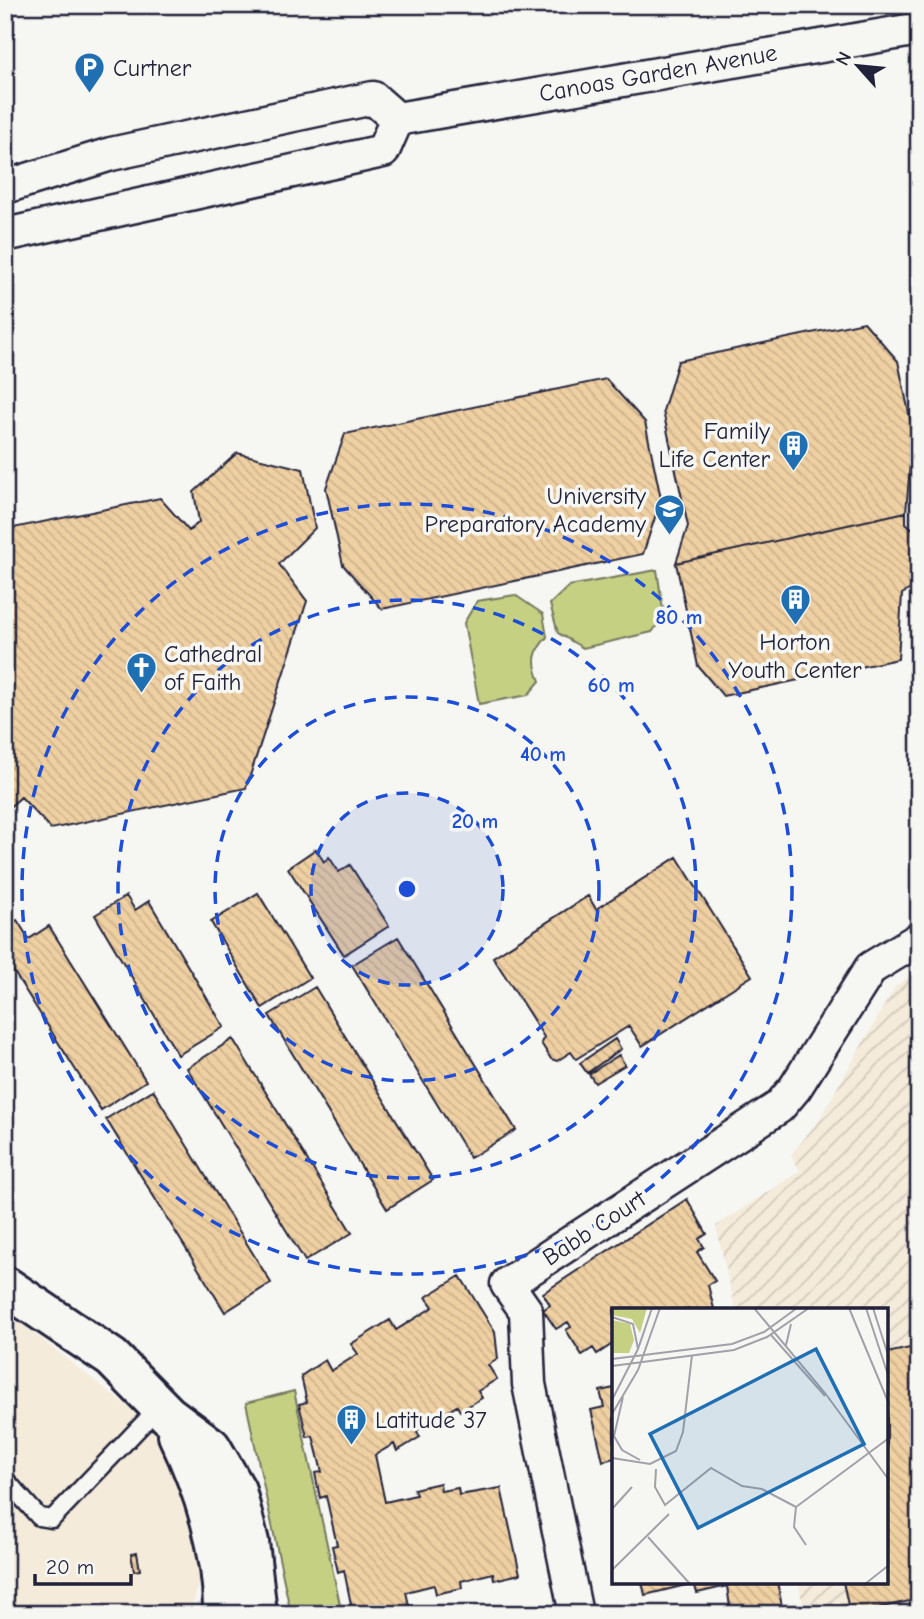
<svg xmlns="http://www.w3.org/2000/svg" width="924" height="1619" font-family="'Comic Neue',sans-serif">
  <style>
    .built { fill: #f4ebda }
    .industrial { fill: url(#industrial-furrows) }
    .park { fill: #c5d083; stroke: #74795f; stroke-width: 2 }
    .building { fill: url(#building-back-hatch); stroke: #22223b; stroke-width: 2 }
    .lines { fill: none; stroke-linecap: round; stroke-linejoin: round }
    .lane-casing { stroke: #22223b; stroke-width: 21 }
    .street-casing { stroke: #22223b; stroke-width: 37 }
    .primary-casing { stroke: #22223b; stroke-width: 44 }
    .lane { stroke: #f6f6f2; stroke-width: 16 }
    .street { stroke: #f6f6f2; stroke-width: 32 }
    .primary { stroke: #f6f6f2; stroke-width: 38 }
    .ring { fill: none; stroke: #1d4ed8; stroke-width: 3.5; stroke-dasharray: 12 9 }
    .labels { text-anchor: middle; stroke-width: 7; stroke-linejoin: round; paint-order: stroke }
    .poi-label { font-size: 24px; fill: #22223b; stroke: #f6f6f2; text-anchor: start }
    .street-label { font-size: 24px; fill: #22223b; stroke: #f6f6f2 }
    .inset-road { fill: none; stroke: #a1a1a9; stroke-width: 2 }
    .view { fill: #1f6fb2; fill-opacity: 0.15; stroke: #1f6fb2; stroke-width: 3.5 }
    .inset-edge { fill: none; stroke: #22223b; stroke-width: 3.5 }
    .centre { fill: #1d4ed8; stroke: #f6f6f2; stroke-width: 3.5 }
    .ring-label { font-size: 21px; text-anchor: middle; font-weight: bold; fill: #1d4ed8; stroke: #f6f6f2; stroke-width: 7; stroke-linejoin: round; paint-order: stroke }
  </style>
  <defs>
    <pattern id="industrial-furrows" width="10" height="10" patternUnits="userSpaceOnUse" patternTransform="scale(1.75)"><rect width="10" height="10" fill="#f4ebda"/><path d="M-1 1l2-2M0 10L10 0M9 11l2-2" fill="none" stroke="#d1c9bc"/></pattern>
    <pattern id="building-back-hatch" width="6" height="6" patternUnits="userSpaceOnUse" patternTransform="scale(1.75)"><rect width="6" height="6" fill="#efd0a2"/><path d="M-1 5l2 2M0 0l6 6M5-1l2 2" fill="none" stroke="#cdb28c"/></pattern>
  </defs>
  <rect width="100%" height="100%" fill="#f6f6f2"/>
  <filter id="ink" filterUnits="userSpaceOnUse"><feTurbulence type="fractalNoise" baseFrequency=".0143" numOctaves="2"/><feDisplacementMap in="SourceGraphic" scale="14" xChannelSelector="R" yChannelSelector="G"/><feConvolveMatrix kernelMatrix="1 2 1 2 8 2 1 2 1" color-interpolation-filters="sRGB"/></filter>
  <g filter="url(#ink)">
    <path class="built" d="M 5,1311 L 180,1447 L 203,1569 L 190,1614 L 5,1614 Z"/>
    <path class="industrial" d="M 919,970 L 919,1614 L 805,1614 L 798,1582 L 887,1582 L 887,1309 L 735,1309 L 716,1226 L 800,1171 L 791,1155 L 819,1120 L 895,987 Z"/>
    <path class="park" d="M 657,570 L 664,616 L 652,632 L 583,648 L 558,633 L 550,604 L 569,586 Z
      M 515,595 L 543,614 L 547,637 C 533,652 532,662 540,681 L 528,695 L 479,704 L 464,623 L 477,601 Z
      M 294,1391 L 342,1614 L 291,1614 L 246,1403 Z"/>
    <path class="building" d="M 864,322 L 898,361 L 913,432 L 906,512 L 676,563 L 688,526 L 663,411 L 678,361 Z
      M 606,379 L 645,422 L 661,499 L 643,554 L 382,609 L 343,565 L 326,488 L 345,434 Z
      M 237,453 L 303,469 L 315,528 L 279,564 L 307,601 L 246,788 L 51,829 L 21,797 L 5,811 L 5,553 L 13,528 L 160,498 L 189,531 L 199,522 L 194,492 Z
      M 906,512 L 906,523 L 916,532 L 914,587 L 902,594 L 898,659 L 723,696 L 698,666 L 676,563 Z
      M 316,849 L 324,862 L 329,857 L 339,872 L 350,865 L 389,926 L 344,955 L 288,868 Z
      M 677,857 L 752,976 L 642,1046 L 629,1026 L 576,1059 L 571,1052 L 557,1061 L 551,1059 L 541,1043 L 544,1037 L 493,957 L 588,896 L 596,909 Z
      M 258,893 L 310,978 L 262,1008 L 211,922 Z
      M 126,896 L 135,910 L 149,901 L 224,1027 L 178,1055 L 95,915 Z
      M 17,920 L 29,939 L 49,926 L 146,1081 L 101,1110 L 5,958 L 5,927 Z
      M 398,937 L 516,1130 L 470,1158 L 352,965 Z
      M 315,987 L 433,1180 L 387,1209 L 269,1015 Z
      M 233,1039 L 352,1233 L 305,1261 L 187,1068 Z
      M 615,1039 L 621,1049 L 587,1073 L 580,1063 Z
      M 619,1055 L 625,1065 L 595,1083 L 589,1074 Z
      M 153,1090 L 271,1283 L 225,1312 L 106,1119 Z
      M 687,1199 L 707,1234 L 699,1239 L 704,1247 L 697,1252 L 715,1281 L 708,1285 L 714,1309 L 614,1309 L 614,1343 L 597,1354 L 593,1348 L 582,1355 L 566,1330 L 571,1327 L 568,1322 L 556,1329 L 543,1310 L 550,1305 L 543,1293 Z
      M 460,1276 L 495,1332 L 498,1359 L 488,1365 L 497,1379 L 478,1391 L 482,1398 L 460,1411 L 457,1406 L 416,1431 L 420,1437 L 397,1451 L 394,1444 L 375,1455 L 385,1502 L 416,1495 L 414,1489 L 440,1483 L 441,1491 L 458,1488 L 459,1495 L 501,1488 L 520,1574 L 494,1580 L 493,1573 L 461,1581 L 462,1588 L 436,1594 L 434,1585 L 406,1592 L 411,1614 L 353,1614 L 344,1570 L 338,1572 L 332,1546 L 337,1545 L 326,1496 L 320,1498 L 315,1473 L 322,1472 L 313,1436 L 307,1437 L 299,1404 L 307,1402 L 301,1376 L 325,1360 L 331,1371 L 358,1354 L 351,1344 L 390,1320 L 396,1330 L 433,1307 L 426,1297 Z
      M 919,1346 L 919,1599 L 850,1614 L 843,1582 L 887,1582 L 887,1353 Z
      M 614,1388 L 614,1458 L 603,1461 L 591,1410 L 604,1407 L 600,1391 Z
      M 137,1553 L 140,1570 L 134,1571 L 131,1554 Z
      M 642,1582 L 777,1582 L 783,1611 L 791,1609 L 792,1614 L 731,1614 L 727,1586 L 697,1593 L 694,1583 L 645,1595 Z"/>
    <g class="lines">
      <defs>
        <path id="lane" d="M 5,1479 L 39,1517 L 52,1519 L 159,1407"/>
        <path id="street" d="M 397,119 L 919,29
          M 5,187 L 111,154 L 373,98 L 397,119
          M 5,235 L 383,151 L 397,119
          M 576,1614 L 529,1384 L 526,1311 L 507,1284 L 779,1107 L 795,1088 L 871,968 L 919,939"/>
        <path id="primary" d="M 5,1286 L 112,1358 L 168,1415 L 211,1447 L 236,1490 L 249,1542 L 257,1614
          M 178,1435 C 204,1489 224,1553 223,1614"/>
      </defs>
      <use href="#lane" class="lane-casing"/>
      <use href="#street" class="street-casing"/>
      <use href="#primary" class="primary-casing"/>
      <use href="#lane" class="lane"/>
      <use href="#street" class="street"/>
      <use href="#primary" class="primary"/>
    </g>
  </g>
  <circle cx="407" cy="889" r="96" fill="#1d4ed8" fill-opacity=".12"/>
  <g class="ring">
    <circle cx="407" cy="889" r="96"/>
    <circle cx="407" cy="889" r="192"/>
    <circle cx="407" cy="889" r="289"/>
    <circle cx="407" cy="889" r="385"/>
  </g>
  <defs>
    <symbol id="parking-pin" viewBox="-11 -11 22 30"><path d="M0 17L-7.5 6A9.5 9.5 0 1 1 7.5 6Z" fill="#1f6fb2" stroke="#f6f6f2"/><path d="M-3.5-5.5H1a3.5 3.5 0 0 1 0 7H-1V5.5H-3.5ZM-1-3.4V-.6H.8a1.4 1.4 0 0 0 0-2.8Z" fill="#fff"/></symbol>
    <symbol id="building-pin" viewBox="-11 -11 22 30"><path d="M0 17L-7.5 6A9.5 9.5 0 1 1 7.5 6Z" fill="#1f6fb2" stroke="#f6f6f2"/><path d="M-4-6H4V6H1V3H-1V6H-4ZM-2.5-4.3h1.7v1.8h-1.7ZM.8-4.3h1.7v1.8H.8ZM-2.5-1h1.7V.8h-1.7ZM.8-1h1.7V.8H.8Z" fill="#fff"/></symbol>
    <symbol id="school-pin" viewBox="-11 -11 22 30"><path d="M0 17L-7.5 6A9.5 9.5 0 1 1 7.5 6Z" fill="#1f6fb2" stroke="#f6f6f2"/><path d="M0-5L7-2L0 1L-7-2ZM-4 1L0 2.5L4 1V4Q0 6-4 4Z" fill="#fff"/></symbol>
    <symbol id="church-pin" viewBox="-11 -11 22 30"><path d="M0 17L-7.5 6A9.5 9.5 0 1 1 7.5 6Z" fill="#1f6fb2" stroke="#f6f6f2"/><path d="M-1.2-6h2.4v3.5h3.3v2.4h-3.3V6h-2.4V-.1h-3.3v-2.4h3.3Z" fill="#fff"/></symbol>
  </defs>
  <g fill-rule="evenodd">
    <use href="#parking-pin" x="72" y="50" width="35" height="47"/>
    <use href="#building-pin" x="776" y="428" width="35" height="47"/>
    <use href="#school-pin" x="652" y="492" width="35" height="47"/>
    <use href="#building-pin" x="778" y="582" width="35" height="47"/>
    <use href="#church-pin" x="124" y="650" width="35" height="47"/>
    <use href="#building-pin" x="334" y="1402" width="35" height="47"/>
  </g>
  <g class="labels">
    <g class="poi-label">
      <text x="113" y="76">Curtner</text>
      <text x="770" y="439" text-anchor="end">Family<tspan x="770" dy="28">Life Center</tspan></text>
      <text x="646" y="504" text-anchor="end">University<tspan x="646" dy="28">Preparatory Academy</tspan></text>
      <text x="795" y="650" text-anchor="middle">Horton<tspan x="795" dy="28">Youth Center</tspan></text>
      <text x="164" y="662">Cathedral<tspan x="164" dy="28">of Faith</tspan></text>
      <text x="375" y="1428">Latitude 37</text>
    </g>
    <g class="street-label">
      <text transform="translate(658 73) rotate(-10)" y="8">Canoas Garden Avenue</text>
      <text transform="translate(594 1228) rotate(-33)" y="8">Babb Court</text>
    </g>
  </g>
  <g transform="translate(612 1308)">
    <rect width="276" height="276" fill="#f6f6f2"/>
    <path d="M 0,0 L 35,0 L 28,25 L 20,11 L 0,7 ZM 0,12 L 18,16 L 22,32 L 17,45 L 0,45 Z" fill="#c5d083"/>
    <path class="inset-road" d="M 142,0 L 213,85 L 277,172M 237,0 L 277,96M 254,0 L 277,70M 261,0 L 277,50M 0,9 L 21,16 L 26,41M 159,27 L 213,88M 174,37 L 179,16M 0,51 L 120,36 L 152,24 L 185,0M 0,58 L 122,42 L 155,29 L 197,0M 11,89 L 2,128 L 10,142 L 28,152M 0,92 L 26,41 L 40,0M 0,106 L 26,62 L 48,0M 0,150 L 38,156 L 64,143 L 71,124 L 80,47M 44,161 L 43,179 L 53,197 L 99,160 L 130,178 L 150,181 L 184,199M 0,201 L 20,179M 36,229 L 78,276M 194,237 L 182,219 L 184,199 L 277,130M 0,262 L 57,206M 253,276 L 277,257"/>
    <path class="view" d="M 204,41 L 252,136 L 86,220 L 38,126 Z"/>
    <rect width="276" height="276" class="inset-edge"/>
  </g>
  <circle cx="407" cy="889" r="10" class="centre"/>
  <g class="ring-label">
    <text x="679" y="624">80 m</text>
    <text x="611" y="692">60 m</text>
    <text x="543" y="761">40 m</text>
    <text x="475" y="828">20 m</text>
  </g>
  <rect width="924" height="1619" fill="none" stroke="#f6f6f2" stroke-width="28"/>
  <rect x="14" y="14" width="896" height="1591" fill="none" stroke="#22223b" stroke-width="2.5" filter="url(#ink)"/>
  <g transform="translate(858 66) rotate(297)" stroke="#f6f6f2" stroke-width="5" paint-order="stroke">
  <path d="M0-5L12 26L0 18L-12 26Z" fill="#22223b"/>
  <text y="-10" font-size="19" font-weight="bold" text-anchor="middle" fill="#22223b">N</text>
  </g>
  <path d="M35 1574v10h96v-10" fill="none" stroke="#22223b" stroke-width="3.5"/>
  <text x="46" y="1574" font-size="21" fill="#22223b" stroke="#f6f6f2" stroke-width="5" paint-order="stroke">20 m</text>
</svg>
